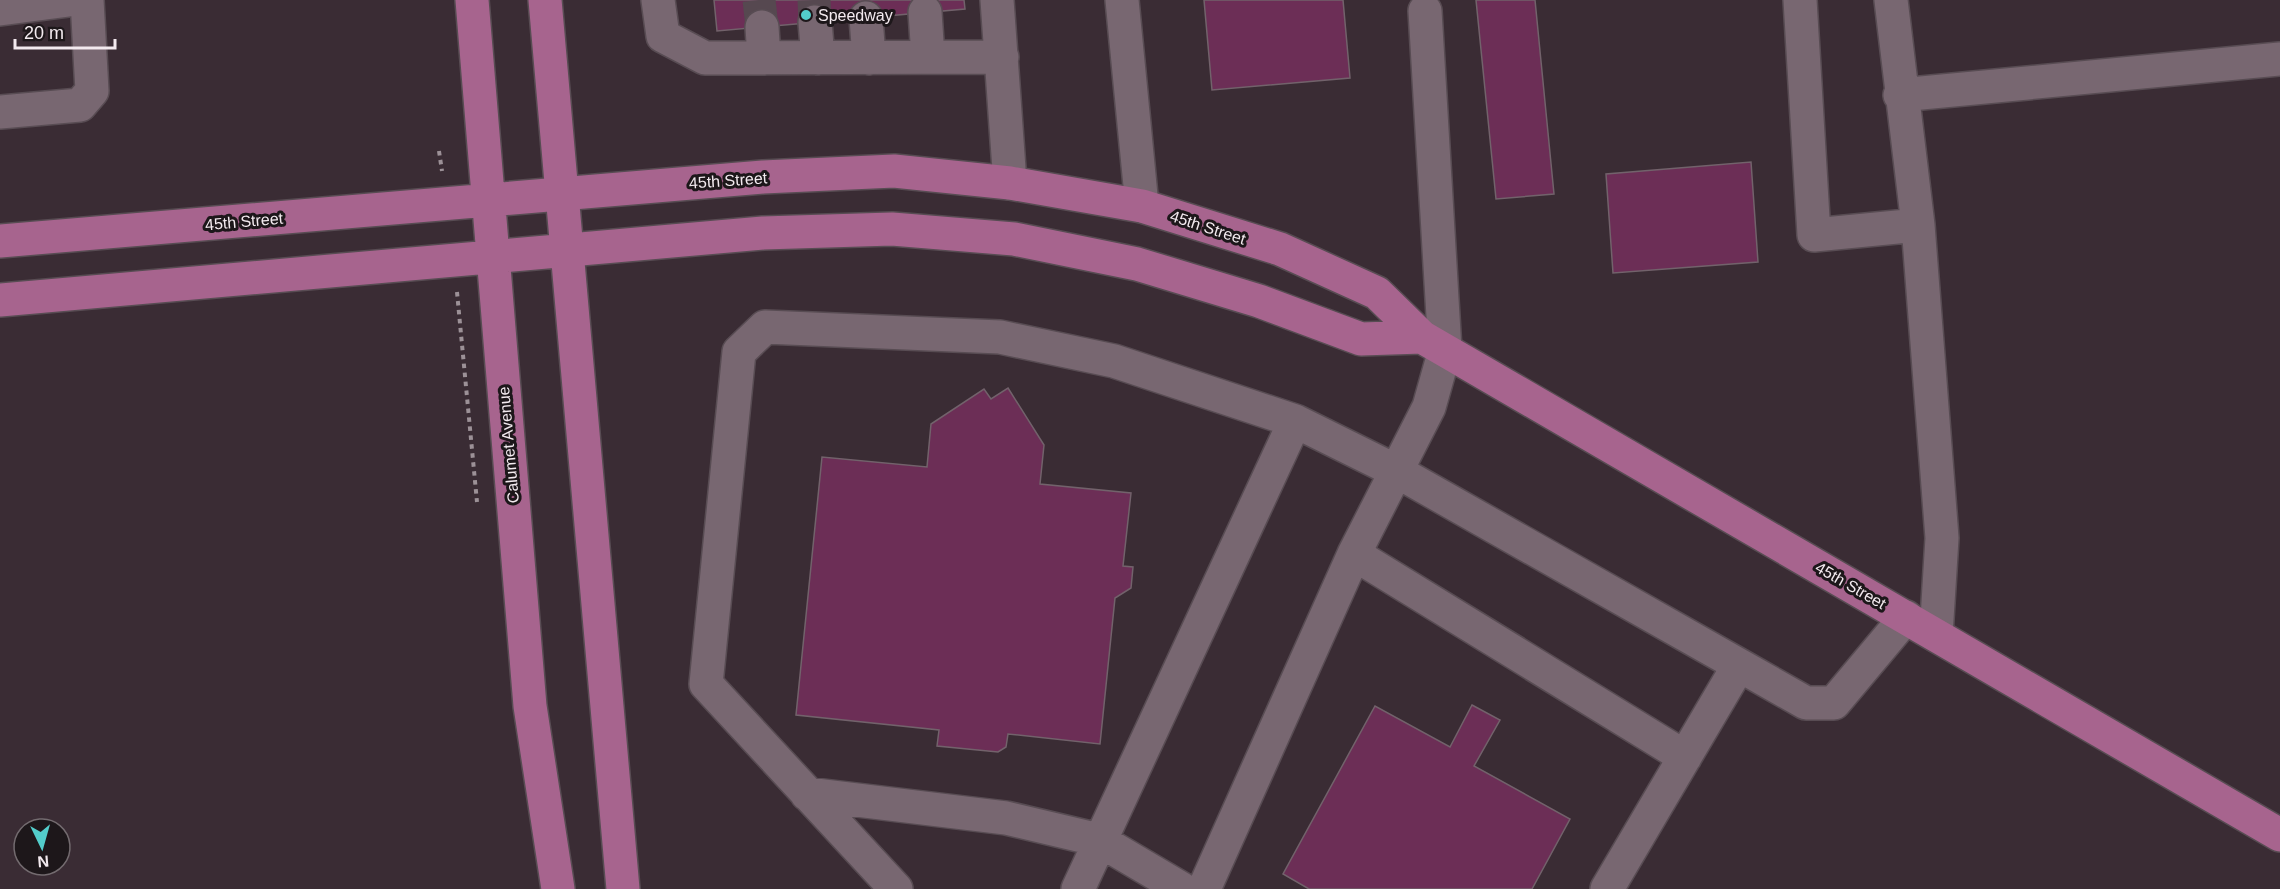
<svg xmlns="http://www.w3.org/2000/svg" width="2280" height="889" font-family="Arial,sans-serif">
  <style>
    .building { fill: #6c2e56; stroke: #72626b; stroke-width: 1.5 }
    .lines { fill: none; stroke-linecap: round; stroke-linejoin: round }
    .minor-tunnel { stroke: #564850; stroke-width: 33; stroke-dasharray: 33 16; stroke-linecap: butt }
    .minor-casing { stroke: #584c53; stroke-width: 36 }
    .major-casing { stroke: #584c53; stroke-width: 36 }
    .path { stroke: #9c9197; stroke-width: 4; stroke-dasharray: 4.5 4.5; stroke-linecap: butt }
    .minor { stroke: #786771; stroke-width: 33 }
    .major { stroke: #a7648e; stroke-width: 33 }
    .poi-dot { fill: #53cdcb; stroke: #1d171a; stroke-width: 2 }
    .labels { text-anchor: middle; stroke-width: 6; stroke-linejoin: round; paint-order: stroke }
    .poi-label { font-size: 16px; fill: #f3eaef; stroke: #1d171a; text-anchor: start }
    .street-label { font-size: 16px; fill: #f3eaef; stroke: #1d171a }
  </style>
  <rect width="100%" height="100%" fill="#3a2c34"/>
  <path class="building" d="M 714,0 L 964,0 L 965,9 L 717,31 Z
    M 1204,0 L 1343,0 L 1350,78 L 1212,90 Z
    M 1476,0 L 1535,0 L 1554,194 L 1496,199 Z
    M 1751,162 L 1758,262 L 1613,273 L 1606,174 Z
    M 1008,388 L 1044,445 L 1040,484 L 1131,493 L 1123,566 L 1133,567 L 1131,588 L 1115,598 L 1100,744 L 1008,734 L 1006,747 L 998,752 L 937,746 L 939,730 L 796,715 L 822,457 L 927,467 L 931,424 L 984,389 L 991,399 Z
    M 1472,705 L 1500,720 L 1474,766 L 1570,819 L 1532,889 L 1309,889 L 1283,874 L 1375,706 L 1450,747 Z"/>
  <g class="lines">
    <path class="minor-tunnel" d="M 759,0 L 762,27
      M 814,0 L 815,22"/>
    <defs>
      <path id="minor" d="M 658,0 L 663,36 L 705,58 L 1002,57
        M 997,0 L 1010,183
        M 1122,0 L 1142,206
        M 1800,0 L 1814,235 L 1918,225 L 1942,538 L 1936,635
        M 1891,0 L 1918,225
        M 0,9 L 69,0
        M 925,12 L 928,57
        M 866,18 L 869,58
        M 815,22 L 818,58
        M 762,27 L 764,58
        M 1900,95 L 2280,59
        M 0,112 L 80,105 L 92,91 L 87,0
        M 1354,554 L 1685,757
        M 807,794 L 1006,818 L 1099,840 L 1182,889
        M 896,889 L 706,684 L 739,352 L 765,327 L 1000,337 L 1114,361 L 1295,421
        M 1078,889 L 1295,421 L 1398,472 L 1739,665
        M 1204,889 L 1354,554 L 1429,407 L 1445,350 L 1425,11
        M 1607,889 L 1739,665 L 1806,703 L 1834,703 L 1906,617"/>
      <path id="major" d="M 472,0 L 530,706 L 558,889
        M 545,0 L 623,889
        M 0,241 L 763,177 L 894,171 L 1010,183 L 1142,206 L 1280,249 L 1377,293 L 1422,337 L 2280,835
        M 0,300 L 763,233 L 892,229 L 1014,239 L 1137,264 L 1259,301 L 1361,339 L 1422,337"/>
    </defs>
    <use href="#minor" class="minor-casing"/>
    <use href="#major" class="major-casing"/>
    <path class="path" d="M 439,151 L 442,171
      M 457,292 L 477,502"/>
    <use href="#minor" class="minor"/>
    <use href="#major" class="major"/>
  </g>
  <circle class="poi-dot" cx="806" cy="15" r="6"/>
  <g class="labels">
    <g class="poi-label">
      <text x="818" y="21">Speedway</text>
    </g>
    <g class="street-label">
      <text transform="translate(728 180) rotate(-4)" y="6">45th Street</text>
      <text transform="translate(244 221) rotate(-5)" y="6">45th Street</text>
      <text transform="translate(1208 227) rotate(18)" y="6">45th Street</text>
      <text transform="translate(508 445) rotate(-95)" y="6">Calumet Avenue</text>
      <text transform="translate(1851 585) rotate(30)" y="6">45th Street</text>
    </g>
  </g>
  <g transform="translate(42 847) rotate(175)"><circle r="28" fill="#1d171a" stroke="#736b6f" stroke-width="1.5"/>
  <path d="M0-4.5L10 22L0 15L-10 22Z" fill="#53cdcb"/>
  <text y="-9" font-size="16" font-weight="bold" text-anchor="middle" fill="#f3eaef">N</text>
  </g>
  <path d="M15 39v9h100v-9" fill="none" stroke="#f3eaef" stroke-width="3"/>
  <text x="24" y="39" font-size="18" fill="#f3eaef" stroke="#1d171a" stroke-width="4.5" paint-order="stroke">20 m</text>
</svg>
